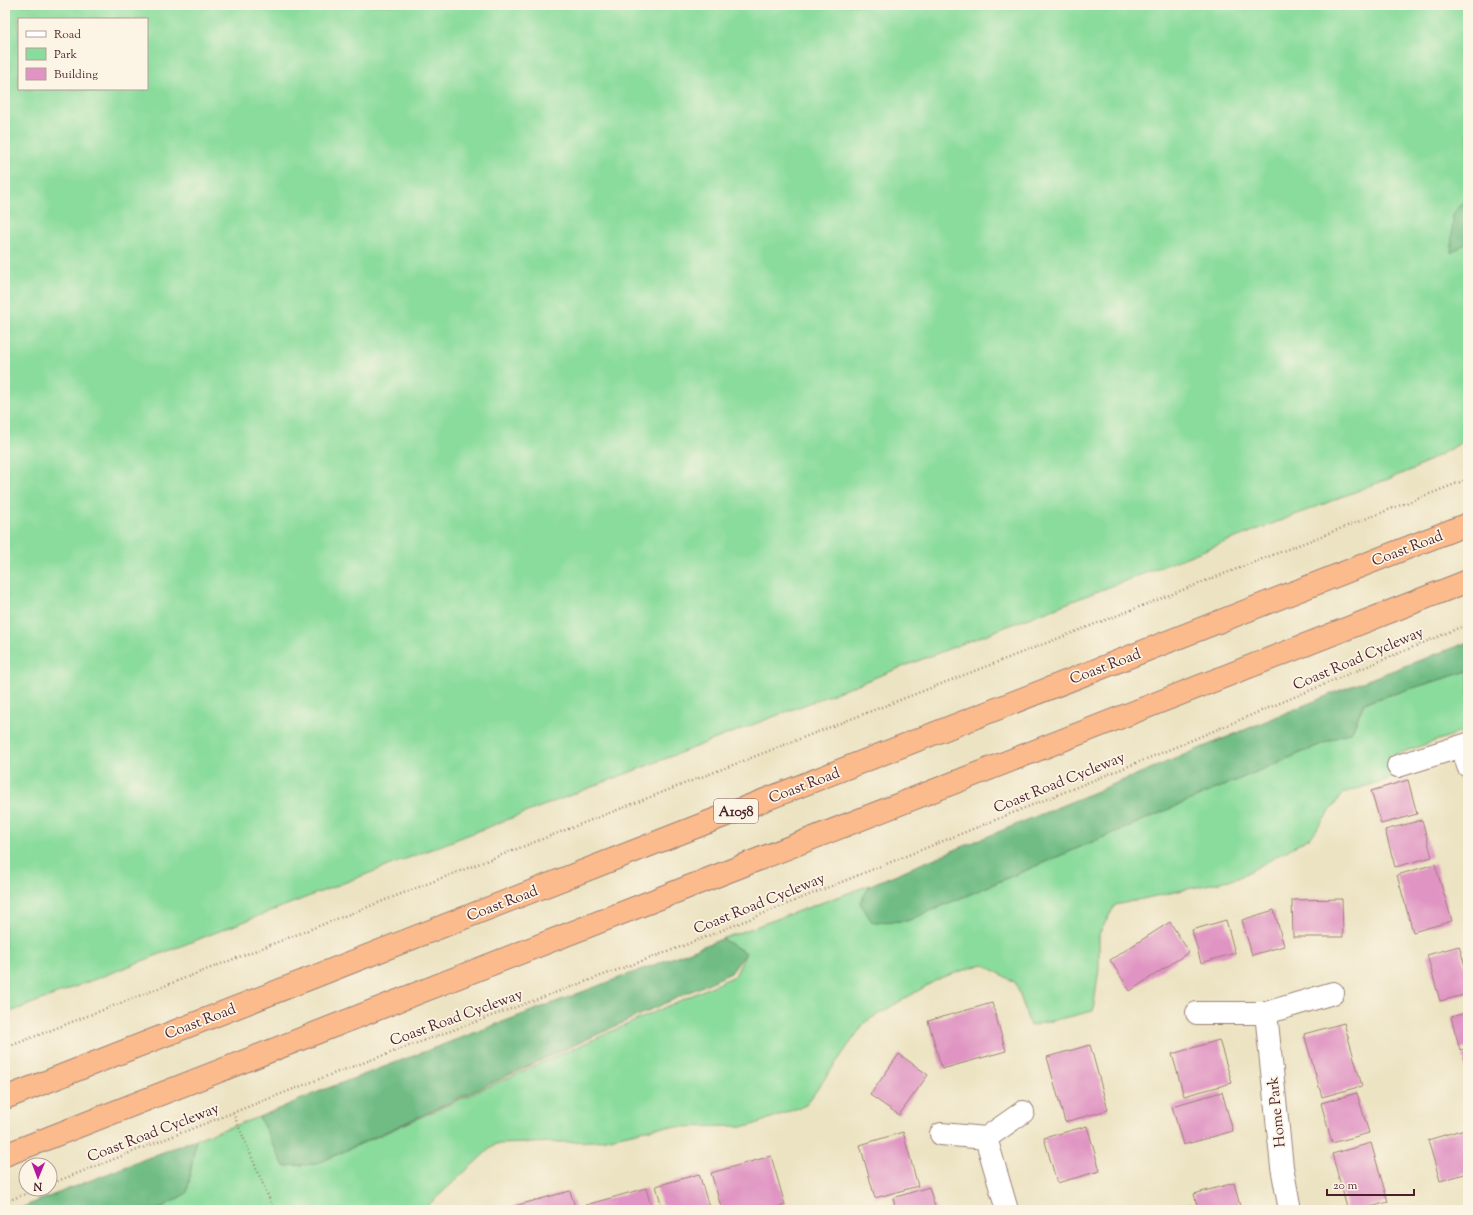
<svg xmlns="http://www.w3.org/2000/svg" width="1473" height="1215" font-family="'Sorts Mill Goudy',serif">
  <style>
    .green { fill: #8adc9c; stroke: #6a7e64; fill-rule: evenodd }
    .forest { fill: #6fbc84; stroke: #5c6e58 }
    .building { fill: #e094c3 }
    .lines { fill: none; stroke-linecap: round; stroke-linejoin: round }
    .minor-casing { stroke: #9b8176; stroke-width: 24 }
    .trunk-casing { stroke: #9b8176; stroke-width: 24 }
    .path { stroke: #9b8176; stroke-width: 2.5; stroke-dasharray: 1 3; stroke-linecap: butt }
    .minor { stroke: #fff; stroke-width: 22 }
    .trunk { stroke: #fbbb8c; stroke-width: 22 }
    .labels { text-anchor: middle; stroke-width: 3.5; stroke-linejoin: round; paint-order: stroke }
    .shield { fill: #fcf5e5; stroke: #7f5f63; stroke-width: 1 }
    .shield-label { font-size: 14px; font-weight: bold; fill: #4a1f2b }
    .street-label { font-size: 15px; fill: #4a1f2b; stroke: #fcf5e5 }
  </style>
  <rect width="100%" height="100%" fill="#fcf5e5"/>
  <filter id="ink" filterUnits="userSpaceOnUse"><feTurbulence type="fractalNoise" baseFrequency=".025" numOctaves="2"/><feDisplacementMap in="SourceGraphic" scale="8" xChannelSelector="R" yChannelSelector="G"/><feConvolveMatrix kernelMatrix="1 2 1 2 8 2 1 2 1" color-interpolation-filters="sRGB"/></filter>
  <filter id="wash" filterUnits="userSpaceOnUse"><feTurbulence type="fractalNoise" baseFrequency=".012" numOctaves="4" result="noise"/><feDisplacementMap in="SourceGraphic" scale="16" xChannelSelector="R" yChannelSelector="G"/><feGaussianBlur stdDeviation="0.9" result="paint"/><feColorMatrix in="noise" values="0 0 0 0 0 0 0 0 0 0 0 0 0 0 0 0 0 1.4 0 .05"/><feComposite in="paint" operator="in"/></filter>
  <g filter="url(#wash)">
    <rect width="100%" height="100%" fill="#ece3c2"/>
    <path class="green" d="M 5,5 L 1468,5 L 1468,439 L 1414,469 L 5,1014 ZM 19,19 L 147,19 L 147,89 L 19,89 Z
      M 1468,671 L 1468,730 L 1388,757 L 1396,777 L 1343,793 L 1311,837 L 1238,878 L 1115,905 L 1099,934 L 1099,969 L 1093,1011 L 1030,1026 L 1016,983 L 983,964 L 940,978 L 865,1022 L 806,1105 L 750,1126 L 659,1127 L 596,1141 L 495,1144 L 423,1210 L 157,1210 L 187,1193 L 196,1139 L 259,1117 L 284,1166 L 316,1164 L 735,976 L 746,953 L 722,939 L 870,885 L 860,903 L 907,921 L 1352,731 L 1364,703 Z"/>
    <path class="forest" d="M 1468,195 L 1468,242 L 1451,253 L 1453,214 Z
      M 1468,642 L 1468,671 L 1364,703 L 1352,731 L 907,921 L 872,922 L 860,903 L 870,885 L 1341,690 Z
      M 722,939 L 746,953 L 731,973 L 316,1164 L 284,1166 L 259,1117 L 323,1090 Z
      M 196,1139 L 187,1193 L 157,1210 L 15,1210 Z"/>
    <g id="blocks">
      <path class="building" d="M 1408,780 L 1417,814 L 1381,824 L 1371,791 Z
        M 1422,820 L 1432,857 L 1395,867 L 1385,830 Z
        M 1435,864 L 1452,921 L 1413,932 L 1397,875 Z
        M 1342,899 L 1343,937 L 1293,937 L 1292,900 Z
        M 1274,910 L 1284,946 L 1252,955 L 1242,920 Z
        M 1226,920 L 1235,953 L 1201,963 L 1192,930 Z
        M 1170,922 L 1189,952 L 1130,991 L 1110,960 Z
        M 1459,946 L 1468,976 L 1468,994 L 1440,1001 L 1427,955 Z
        M 992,1003 L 1006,1051 L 942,1069 L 928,1021 Z
        M 1468,1012 L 1468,1048 L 1460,1050 L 1451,1017 Z
        M 1344,1023 L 1362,1086 L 1322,1097 L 1304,1034 Z
        M 1219,1040 L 1232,1083 L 1184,1096 L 1172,1054 Z
        M 1090,1045 L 1108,1110 L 1065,1122 L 1047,1057 Z
        M 899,1054 L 928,1075 L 899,1115 L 870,1095 Z
        M 1468,1055 L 1468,1074 L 1463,1057 Z
        M 1222,1092 L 1233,1131 L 1183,1145 L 1172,1106 Z
        M 1357,1093 L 1369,1133 L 1332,1143 L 1321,1103 Z
        M 1087,1126 L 1100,1171 L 1057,1183 L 1044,1138 Z
        M 1468,1128 L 1468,1173 L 1440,1181 L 1428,1140 Z
        M 903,1132 L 918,1186 L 875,1198 L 860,1145 Z
        M 1371,1143 L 1388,1202 L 1360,1210 L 1348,1210 L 1332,1154 Z
        M 771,1156 L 785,1205 L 766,1210 L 722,1210 L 711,1173 Z
        M 699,1174 L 710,1210 L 663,1210 L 656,1186 Z
        M 1234,1183 L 1241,1210 L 1198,1210 L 1194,1194 Z
        M 929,1187 L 936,1210 L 896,1210 L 893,1198 Z
        M 646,1188 L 652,1210 L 587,1210 L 586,1205 Z
        M 570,1191 L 576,1210 L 508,1210 L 507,1208 Z
        M 1192,1205 L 1193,1210 L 1176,1210 Z"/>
    </g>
  </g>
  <g filter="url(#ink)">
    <use href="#blocks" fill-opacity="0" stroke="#9b8176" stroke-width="1"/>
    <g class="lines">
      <defs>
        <path id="minor" d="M 1462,746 L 1468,766
          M 1398,766 L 1468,744
          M 1197,1013 L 1266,1013 L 1333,993
          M 1266,1013 L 1282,1167 L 1290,1210
          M 941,1134 L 986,1138 L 1023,1112
          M 986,1138 L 1007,1210"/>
        <path id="trunk" d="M 5,1098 L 1468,524
          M 5,1155 L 1468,581"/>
      </defs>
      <use href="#minor" class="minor-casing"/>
      <use href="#trunk" class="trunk-casing"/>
      <path class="path" d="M 5,1048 L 1468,479
        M 233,1113 L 274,1210
        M 50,1184 L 327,1076 L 683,946 L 1161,753 L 1468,624
        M 5,1202 L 38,1189"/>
      <use href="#minor" class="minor"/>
      <use href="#trunk" class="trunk"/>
    </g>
  </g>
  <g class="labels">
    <rect class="shield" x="714" y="799" width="44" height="24" rx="3"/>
    <g class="shield-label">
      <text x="736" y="816">A1058</text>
    </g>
    <g class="street-label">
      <text transform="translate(1407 548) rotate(-21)" y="5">Coast Road</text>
      <text transform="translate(1358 658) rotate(-23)" y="5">Coast Road Cycleway</text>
      <text transform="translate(1105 666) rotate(-21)" y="5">Coast Road</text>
      <text transform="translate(1059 782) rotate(-22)" y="5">Coast Road Cycleway</text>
      <text transform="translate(804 785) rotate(-21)" y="5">Coast Road</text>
      <text transform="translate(502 903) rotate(-21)" y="5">Coast Road</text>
      <text transform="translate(759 903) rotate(-22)" y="5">Coast Road Cycleway</text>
      <text transform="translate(456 1017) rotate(-20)" y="5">Coast Road Cycleway</text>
      <text transform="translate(200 1021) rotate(-21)" y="5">Coast Road</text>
      <text transform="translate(1276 1112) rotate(-96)" y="5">Home Park</text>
      <text transform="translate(153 1132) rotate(-21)" y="5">Coast Road Cycleway</text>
    </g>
  </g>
  <rect width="1473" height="1215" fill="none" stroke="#fcf5e5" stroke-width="20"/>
  <rect x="18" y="18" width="130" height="72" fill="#fcf5e5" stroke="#b59f9b"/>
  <rect x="26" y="31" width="20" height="6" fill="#ffffff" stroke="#b59f9b"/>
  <text x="54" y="38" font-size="12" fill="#4a1f2b">Road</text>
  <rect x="26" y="48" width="20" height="12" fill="#8adc9c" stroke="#b59f9b"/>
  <text x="54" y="58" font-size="12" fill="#4a1f2b">Park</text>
  <rect x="26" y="68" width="20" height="12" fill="#e094c3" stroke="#b59f9b"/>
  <text x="54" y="78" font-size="12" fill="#4a1f2b">Building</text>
  <g transform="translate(38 1177) rotate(181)"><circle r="19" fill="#fcf5e5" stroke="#b59f9b"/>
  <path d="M0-3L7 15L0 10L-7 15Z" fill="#b5179e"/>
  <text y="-6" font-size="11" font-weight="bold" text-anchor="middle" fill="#4a1f2b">N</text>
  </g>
  <path d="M1327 1189v6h87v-6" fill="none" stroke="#4a1f2b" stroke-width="2"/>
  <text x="1333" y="1189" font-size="12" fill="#4a1f2b" stroke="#fcf5e5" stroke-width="3" paint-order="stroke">20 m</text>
</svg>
